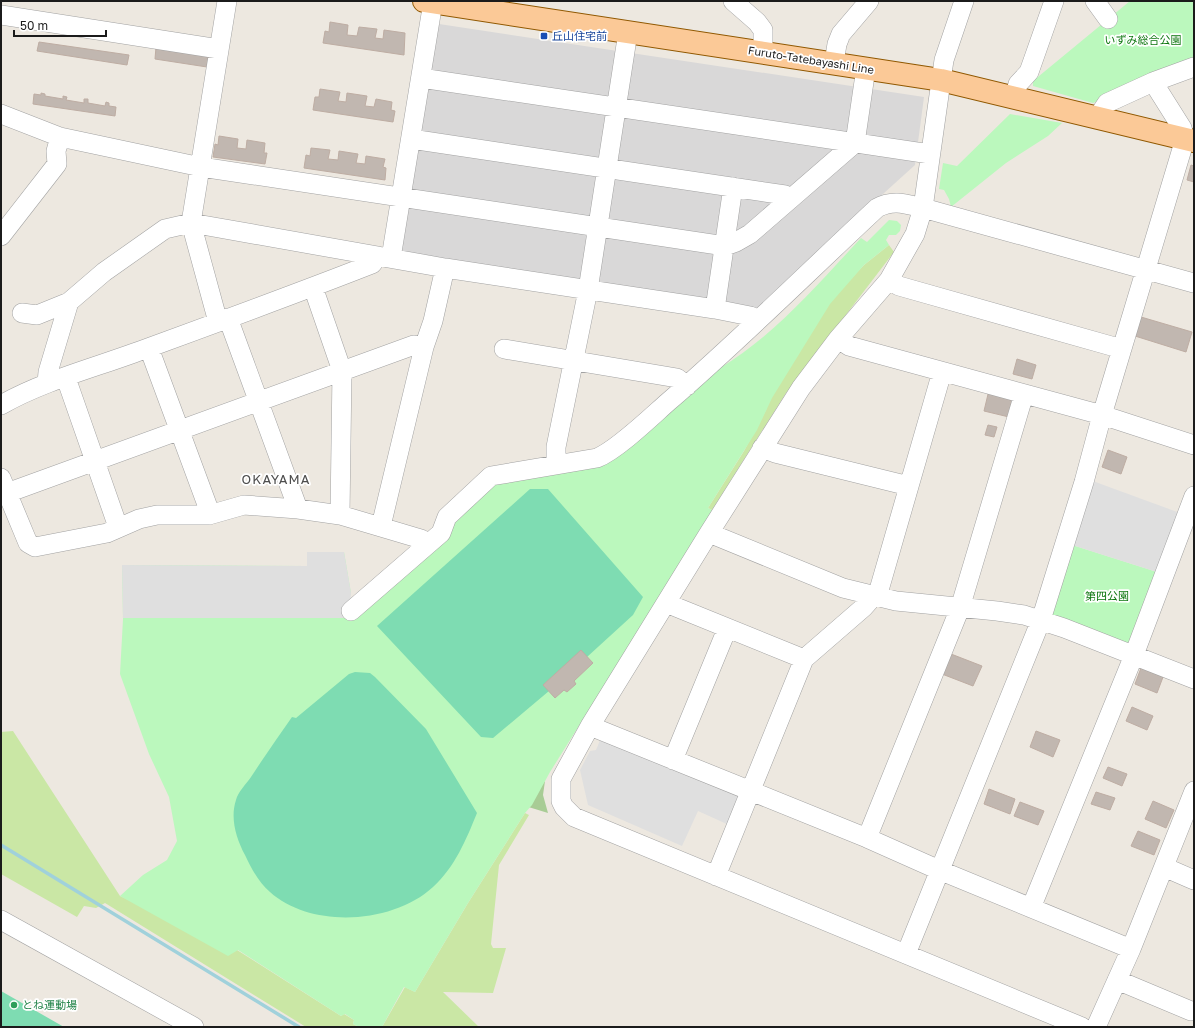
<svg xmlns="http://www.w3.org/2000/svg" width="1195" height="1028" font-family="'Golos Text','Noto Sans JP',sans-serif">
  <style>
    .residential { fill: #d9d8d8 }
    .grass { fill: #cae7a5 }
    .forest { fill: #a8cc95 }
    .park { fill: #bbf8bd }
    .pitch { fill: #7edcb2 }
    .parking { fill: #dfdfdf }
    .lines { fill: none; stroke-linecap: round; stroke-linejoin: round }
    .stream { stroke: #a0d1db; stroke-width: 3.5 }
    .building { fill: #c1b7b0; stroke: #beada3 }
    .minor-casing { stroke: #a2a2a2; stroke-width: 20 }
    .major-casing { stroke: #905801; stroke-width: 24 }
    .minor { stroke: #fff; stroke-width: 19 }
    .major { stroke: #fbc997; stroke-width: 22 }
    .transit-dot { fill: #1a4fb4; stroke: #fff; stroke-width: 1.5 }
    .leisure-dot { fill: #2e9e5b; stroke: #fff; stroke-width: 1.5 }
    .labels { text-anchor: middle; stroke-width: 3.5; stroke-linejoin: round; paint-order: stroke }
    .transit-label { font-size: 11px; fill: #164399; stroke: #fff; text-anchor: start }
    .park-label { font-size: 11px; fill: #0c760e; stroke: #fff }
    .street-label { font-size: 11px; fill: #1b1b1b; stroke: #fff }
    .leisure-label { font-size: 11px; fill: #27864d; stroke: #fff; text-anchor: start }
    .quarter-label { font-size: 13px; letter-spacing: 1px; fill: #4e4e4e; stroke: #fff }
  </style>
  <rect width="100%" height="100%" fill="#ede8e0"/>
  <path class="residential" d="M 439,24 L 924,97 L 915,165 L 756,309 L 403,255 L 400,249 L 435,26 Z"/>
  <path class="grass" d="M 889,245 L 894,252 L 786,393 L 712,510 L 708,508 L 744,451 L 766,410 L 783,350 L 864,265 Z
    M 13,731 L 120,896 L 237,950 L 341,1016 L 344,1014 L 354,1020 L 353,1024 L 359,1027 L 306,1027 L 105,903 L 96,908 L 84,906 L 77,917 L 1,874 L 1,732 Z
    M 525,813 L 529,815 L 499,865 L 491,944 L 493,948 L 506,948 L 493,993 L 443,992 L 479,1027 L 382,1027 L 405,987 L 415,992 L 468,903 Z"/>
  <path class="forest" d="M 545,781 L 543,795 L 548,813 L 522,805 Z"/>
  <path class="park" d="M 1130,1 L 1194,1 L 1194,62 L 1151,78 L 1093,103 L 1033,86 L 1033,81 Z
    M 1010,114 L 1062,123 L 1048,136 L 1006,163 L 951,207 L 949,199 L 944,190 L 939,189 L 943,163 L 957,166 Z
    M 889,220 L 897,221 L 901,225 L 900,231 L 896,235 L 889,235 L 886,240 L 889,245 L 864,265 L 830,304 L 772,398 L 757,430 L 708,508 L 712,510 L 742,463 L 711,515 L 550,772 L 532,805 L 525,813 L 468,903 L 415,992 L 404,987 L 382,1027 L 359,1027 L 353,1024 L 354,1020 L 345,1014 L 341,1016 L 238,950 L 228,956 L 120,896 L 143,875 L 167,860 L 177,841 L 169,797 L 149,754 L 120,674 L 123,619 L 122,565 L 307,566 L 307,552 L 344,552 L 351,593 L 343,613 L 343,618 L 350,618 L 490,484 L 601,462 L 720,368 C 775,335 818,284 861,238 L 867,242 Z
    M 1069,544 L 1157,572 L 1131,642 L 1126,643 L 1056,617 L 1050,612 Z"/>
  <path class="pitch" d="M 530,489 L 548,489 L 643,597 L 633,615 L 587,657 L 581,651 L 543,685 L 549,691 L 493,738 L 481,737 L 377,626 Z
    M 355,672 L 370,673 L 375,677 L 426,729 L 477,813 C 466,840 455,867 433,887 C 393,924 311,929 270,892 C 259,883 251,868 245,855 C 236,838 230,818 236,800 C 238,792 246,784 251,777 C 264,757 278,737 292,717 L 296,718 L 349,674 Z
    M 1,991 L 64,1027 L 1,1027 Z"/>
  <path class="parking" d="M 1090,480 L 1180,513 L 1157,572 L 1069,544 Z
    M 307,552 L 344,552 L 351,593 L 350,606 L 343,613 L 343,618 L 123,618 L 122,565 L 307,566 Z
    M 601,738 L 742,795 L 729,825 L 698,811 L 682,846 L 588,805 L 580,770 L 590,751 L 596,750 Z"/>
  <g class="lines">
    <path class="stream" d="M 1,845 L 299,1027"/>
  </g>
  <path class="building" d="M 330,22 L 348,25 L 347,35 L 357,36 L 359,27 L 377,29 L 375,38 L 383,39 L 384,30 L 405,33 L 404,55 L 323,43 L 325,31 L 329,32 Z
    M 39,42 L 129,55 L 127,65 L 37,51 Z
    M 156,47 L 209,54 L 207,67 L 155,59 Z
    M 320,89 L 340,92 L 338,101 L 346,102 L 347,93 L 367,96 L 365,106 L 374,107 L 376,99 L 392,102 L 391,110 L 395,111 L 393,122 L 313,110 L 315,97 L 319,97 Z
    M 41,93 L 45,94 L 45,96 L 63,99 L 63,96 L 67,97 L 66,100 L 84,103 L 84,99 L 88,99 L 88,103 L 105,106 L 106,102 L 109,103 L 109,106 L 116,107 L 115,116 L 33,104 L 34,94 L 41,95 Z
    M 219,136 L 238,139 L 237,148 L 246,149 L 247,140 L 265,143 L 264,153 L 267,153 L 265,164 L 213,157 L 215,144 L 218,145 Z
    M 311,148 L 330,150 L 328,159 L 338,160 L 339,151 L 358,154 L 356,163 L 365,164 L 366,156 L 385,159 L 383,167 L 386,168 L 385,180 L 304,168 L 306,155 L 310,156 Z
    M 1191,165 L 1194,166 L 1194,182 L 1187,180 Z
    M 1141,317 L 1192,332 L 1186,352 L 1135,336 Z
    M 1017,359 L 1036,365 L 1032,379 L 1013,374 Z
    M 989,390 L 1009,395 L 1008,399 L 1013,401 L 1009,417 L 984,411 Z
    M 988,425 L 997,427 L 994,437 L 985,435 Z
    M 1108,450 L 1127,457 L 1121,474 L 1102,467 Z
    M 581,650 L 593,663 L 574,681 L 576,684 L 567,692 L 564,690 L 555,698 L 543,685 Z
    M 951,654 L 982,666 L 973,686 L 942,674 Z
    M 1141,668 L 1163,677 L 1157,693 L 1135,684 Z
    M 1132,707 L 1153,716 L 1147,730 L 1126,721 Z
    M 1036,731 L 1060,740 L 1053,757 L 1030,747 Z
    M 1108,767 L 1127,774 L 1122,786 L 1103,778 Z
    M 989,789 L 1015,799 L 1010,814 L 984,804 Z
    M 1096,792 L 1115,798 L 1110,810 L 1091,804 Z
    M 1153,801 L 1174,810 L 1166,828 L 1145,819 Z
    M 1020,802 L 1044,811 L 1038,825 L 1014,816 Z
    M 1138,831 L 1160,840 L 1154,855 L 1131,846 Z"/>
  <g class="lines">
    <defs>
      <path id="minor" d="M 733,1 L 757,22 L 763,30 L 763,53
        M 964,1 L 944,60 L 923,208 L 915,234 L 889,280 L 838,339 L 801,388 L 709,533 L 590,726 L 561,779 L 561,801 L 564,807 L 574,817 L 1082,1027
        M 1095,1 L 1108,19
        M 1,15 L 219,49
        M 834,63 L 837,44 L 841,34 L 869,1
        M 421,78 L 930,154
        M 1014,98 L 1018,84 L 1029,72 L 1054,1
        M 1,114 L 60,137 L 201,167 L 725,246 L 736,242 L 750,234 L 855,143 L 866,68
        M 1097,118 L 1107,103 L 1153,82 L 1194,67
        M 411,139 L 785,195 L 790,199
        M 1,236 L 57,164 L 56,151 L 60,137
        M 391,258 L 433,2
        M 889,280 L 899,286 L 1122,349
        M 313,287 L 342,371 L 340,515
        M 715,309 L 733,187
        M 22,313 L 37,315 L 69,302
        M 228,318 L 298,509
        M 218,322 L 191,223 L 227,1
        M 838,339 L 849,346 L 1102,415 L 1194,445
        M 149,348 L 209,510 L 209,515
        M 504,349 L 677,378 L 687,386
        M 66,378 L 118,527
        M 47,383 L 48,372 L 69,302 L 104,272 L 165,229 L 191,223 L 445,268 L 715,309 L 750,316 L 758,319
        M 1,405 C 41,382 90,369 134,353 C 213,324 293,295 372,264 L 378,256
        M 762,448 L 775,453 L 909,486
        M 556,464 L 556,447 L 588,290 L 628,32
        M 1,478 L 28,543 L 35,547 L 107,533 L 139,519 L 157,515 L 209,515 L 244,505 L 298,509 L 340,515 L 421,539 L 427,543
        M 7,493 L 414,345 L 424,347
        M 381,526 L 424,347 L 433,321 L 445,268
        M 709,533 L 843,588 L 896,601 L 997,611 L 1024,615 L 1064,628 L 1194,679
        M 666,603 L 804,659
        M 351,611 L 441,533 L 447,517 L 491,476 L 597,458 C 617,450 651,417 668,402 C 740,340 807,273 877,208 C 893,199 906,204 923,208 L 1194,283
        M 590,726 L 867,838 L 939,870 L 1131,949
        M 673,760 L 727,629
        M 867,838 L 960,608 L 1024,394
        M 1164,867 L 1194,880
        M 716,876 L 804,659 L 864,607 L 879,590 L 942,372
        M 1031,908 L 1134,655 L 1194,496
        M 1,920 L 194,1027
        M 906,954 L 1041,620 L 1084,482 L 1102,415 L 1185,139 L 1182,128 L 1153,82
        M 1117,980 L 1191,1011
        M 1096,1027 L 1131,949 L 1194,791"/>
      <path id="major" d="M 424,1 L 941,80 L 1194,141"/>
    </defs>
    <use href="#minor" class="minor-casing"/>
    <use href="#major" class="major-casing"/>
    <use href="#minor" class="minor"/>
    <use href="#major" class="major"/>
  </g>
  <rect class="transit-dot" x="540" y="32" width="8" height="8" rx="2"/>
  <circle class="leisure-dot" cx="14" cy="1005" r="4"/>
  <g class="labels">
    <g class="transit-label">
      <text x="552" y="40">丘山住宅前</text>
    </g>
    <g class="park-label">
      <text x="1143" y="44">いずみ総合公園</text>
      <text x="1107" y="600">第四公園</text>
    </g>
    <g class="street-label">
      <text transform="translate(811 60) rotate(9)" y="4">Furuto-Tatebayashi Line</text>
    </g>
    <g class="leisure-label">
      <text x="22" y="1009">とね運動場</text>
    </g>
    <g class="quarter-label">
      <text x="276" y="484">OKAYAMA</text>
    </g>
  </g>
  <rect width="1195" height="1028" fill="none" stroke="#1b1b1b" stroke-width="4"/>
  <path d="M14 30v6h92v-6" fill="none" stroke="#1b1b1b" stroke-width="2"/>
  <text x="20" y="30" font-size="12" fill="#1b1b1b" stroke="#ffffff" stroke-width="3" paint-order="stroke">50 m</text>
</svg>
